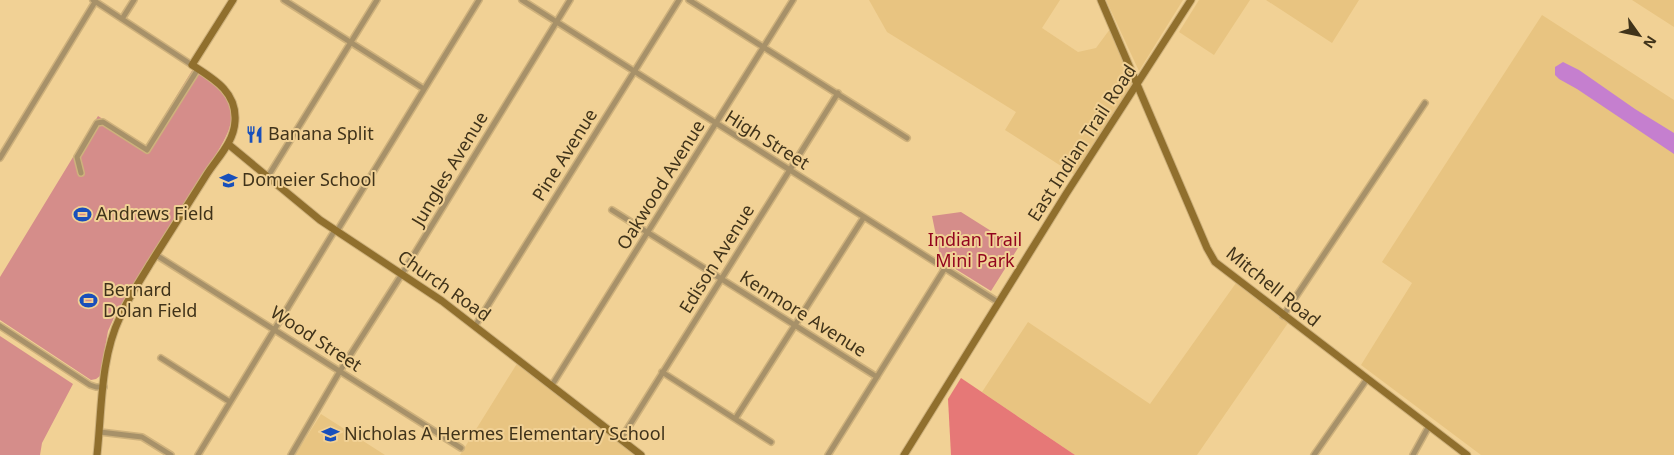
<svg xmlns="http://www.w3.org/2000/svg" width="1674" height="455" font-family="'Noto Sans',sans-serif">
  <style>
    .built { fill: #e8c481 }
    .green { fill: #d58d8a }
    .forest { fill: #e67877 }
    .water { fill: #c57fcf }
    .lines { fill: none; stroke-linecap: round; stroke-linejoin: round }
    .street-casing { stroke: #ceb17c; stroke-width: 8 }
    .secondary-casing { stroke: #ceb17c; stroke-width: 9 }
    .street { stroke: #a79169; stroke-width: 5 }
    .secondary { stroke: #906f2d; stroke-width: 7 }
    .labels { text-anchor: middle; stroke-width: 4; stroke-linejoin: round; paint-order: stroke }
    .poi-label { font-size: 18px; fill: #40331a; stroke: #f1d195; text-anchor: start }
    .street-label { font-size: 18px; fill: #40331a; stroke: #f1d195 }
    .park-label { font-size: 18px; fill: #92041e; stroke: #f1d195 }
  </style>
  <rect width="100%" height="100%" fill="#f1d195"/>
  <path class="built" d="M 869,0 L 1060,0 L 1042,28 L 1078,52 L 1096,48 L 1110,29 L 1133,83 L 1075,175 L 1005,130 L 1016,112 L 887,32 Z
    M 1106,0 L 1183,0 L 1139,71 Z
    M 1199,0 L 1250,0 L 1214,55 L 1179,32 Z
    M 1266,0 L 1359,0 L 1332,43 Z
    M 1632,0 L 1674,0 L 1674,27 Z
    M 1542,15 L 1674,100 L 1674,455 L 1481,455 L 1361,365 L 1412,283 L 1382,262 Z
    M 1236,283 L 1288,323 L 1197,455 L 1075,455 L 982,392 L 1028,322 L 1150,404 Z
    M 518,362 L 636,455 L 460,455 Z
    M 321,414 L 385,455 L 295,455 Z"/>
  <path class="green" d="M 193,69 C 200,74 210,78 216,84 C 241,106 232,128 218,151 L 117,311 L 108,331 L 100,376 L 96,379 L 91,380 L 0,320 L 0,277 L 98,116 L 146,146 Z
    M 961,212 L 1018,248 L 991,291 L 941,260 L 932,216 Z
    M 0,336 L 73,384 L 42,443 L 40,455 L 0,455 Z"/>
  <path class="forest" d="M 961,378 L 1075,455 L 951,455 L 948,399 Z"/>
  <path class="water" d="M 1563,62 L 1579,70 L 1635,109 L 1674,133 L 1674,154 L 1577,89 L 1559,79 L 1555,75 L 1555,67 Z"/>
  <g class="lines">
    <defs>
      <path id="street" d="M 93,0 L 192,65
        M 284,0 L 424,89
        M 522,0 L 998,302
        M 689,0 L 907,138
        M 122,19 L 134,0
        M 0,158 L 95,2
        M 81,173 L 77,157 L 97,123 L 103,122 L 147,150 L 198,69
        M 267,178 L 377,0
        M 612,210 L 877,377
        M 337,231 L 479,0
        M 156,255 L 461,448
        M 1283,316 L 1425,103
        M 0,326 L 90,385 L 96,387 L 104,387
        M 475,326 L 679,0
        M 161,358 L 230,402
        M 662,372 L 771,442
        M 552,385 L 793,0
        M 735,419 L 864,217
        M 100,432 L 142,437 L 171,455
        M 621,439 L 838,93
        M 198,455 L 335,230
        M 291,455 L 340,371 L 402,274 L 570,0
        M 828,455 L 945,268
        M 1314,455 L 1367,379
        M 1413,455 L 1429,426"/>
      <path id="secondary" d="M 1101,0 L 1207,248 L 1215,262 L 1467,455
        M 228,144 L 320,220 L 442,301 L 641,455
        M 97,455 C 102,410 100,359 120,317 C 128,298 140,281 150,264 C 169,234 188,204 207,174 C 218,157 234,142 235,121 C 237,92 214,79 192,65 L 233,0
        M 904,455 L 1066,194 L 1191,0"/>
    </defs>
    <use href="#street" class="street-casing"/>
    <use href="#secondary" class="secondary-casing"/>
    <use href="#street" class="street"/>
    <use href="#secondary" class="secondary"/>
  </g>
  <defs>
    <symbol id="restaurant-bare" viewBox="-9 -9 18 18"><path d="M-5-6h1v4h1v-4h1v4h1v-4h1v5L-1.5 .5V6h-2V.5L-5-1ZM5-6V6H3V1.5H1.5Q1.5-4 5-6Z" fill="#184fbb" stroke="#f1d195" stroke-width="2.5" paint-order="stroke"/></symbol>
    <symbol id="school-bare" viewBox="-9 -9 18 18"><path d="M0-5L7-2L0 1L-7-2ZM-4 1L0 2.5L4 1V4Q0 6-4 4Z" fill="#184fbb" stroke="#f1d195" stroke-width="2.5" paint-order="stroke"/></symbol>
    <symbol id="stadium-bare" viewBox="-9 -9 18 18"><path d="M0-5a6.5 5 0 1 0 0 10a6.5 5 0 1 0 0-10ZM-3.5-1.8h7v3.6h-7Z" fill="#184fbb" stroke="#f1d195" stroke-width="2.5" paint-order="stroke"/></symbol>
  </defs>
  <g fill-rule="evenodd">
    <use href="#restaurant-bare" x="242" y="122" width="25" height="25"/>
    <use href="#school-bare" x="216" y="168" width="25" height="25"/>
    <use href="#stadium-bare" x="70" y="202" width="25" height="25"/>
    <use href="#stadium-bare" x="76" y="288" width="25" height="25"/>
    <use href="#school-bare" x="318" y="422" width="25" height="25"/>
  </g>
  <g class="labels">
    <g class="poi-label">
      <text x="268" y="140">Banana Split</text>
      <text x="242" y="186">Domeier School</text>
      <text x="96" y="220">Andrews Field</text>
      <text x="103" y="296">Bernard<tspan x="103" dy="21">Dolan Field</tspan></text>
      <text x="344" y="440">Nicholas A Hermes Elementary School</text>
    </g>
    <g class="street-label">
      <text transform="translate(767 140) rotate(32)" y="6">High Street</text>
      <text transform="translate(1082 143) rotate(-57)" y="6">East Indian Trail Road</text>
      <text transform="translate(565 155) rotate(-58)" y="6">Pine Avenue</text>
      <text transform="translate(450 169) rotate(-59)" y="6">Jungles Avenue</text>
      <text transform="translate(661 185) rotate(-58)" y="6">Oakwood Avenue</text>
      <text transform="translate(717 259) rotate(-58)" y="6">Edison Avenue</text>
      <text transform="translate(444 286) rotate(35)" y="6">Church Road</text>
      <text transform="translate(1273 287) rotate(39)" y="6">Mitchell Road</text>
      <text transform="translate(803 314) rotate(32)" y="6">Kenmore Avenue</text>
      <text transform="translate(316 339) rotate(33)" y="6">Wood Street</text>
    </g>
    <g class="park-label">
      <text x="975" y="246">Indian Trail<tspan x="975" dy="21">Mini Park</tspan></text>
    </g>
  </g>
  <g transform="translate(1639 35) rotate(123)" stroke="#f1d195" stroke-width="4" paint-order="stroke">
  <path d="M0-4L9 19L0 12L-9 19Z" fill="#40331a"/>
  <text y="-8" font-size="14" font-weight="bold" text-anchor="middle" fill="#40331a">N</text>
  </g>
</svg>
